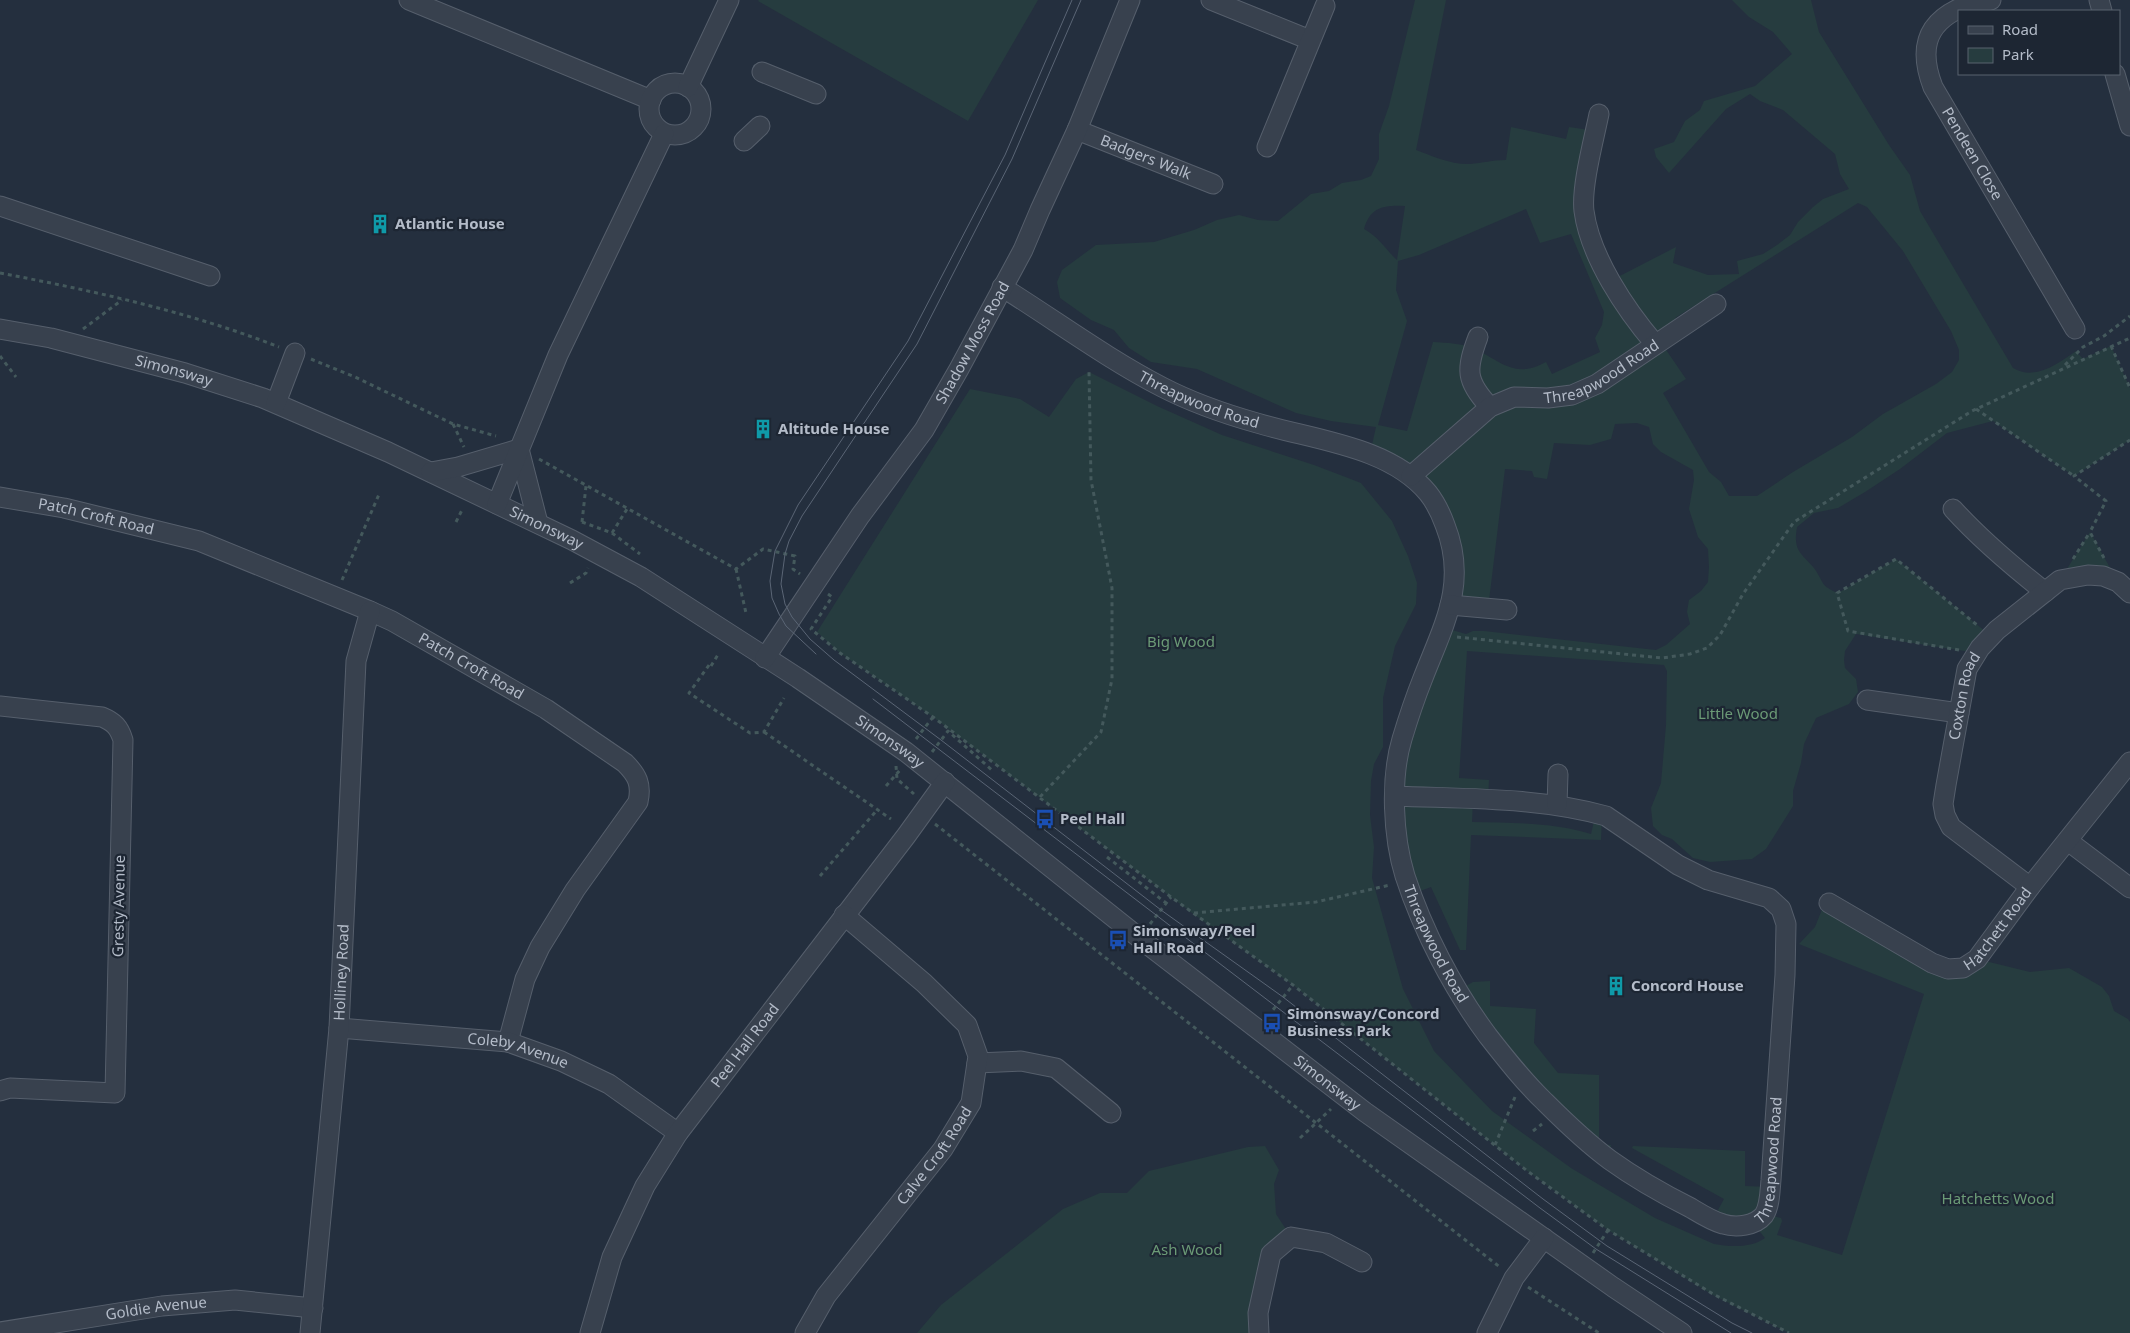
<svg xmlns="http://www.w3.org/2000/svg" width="2130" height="1333" font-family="'Noto Sans',sans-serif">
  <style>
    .green { fill: #263c3f; fill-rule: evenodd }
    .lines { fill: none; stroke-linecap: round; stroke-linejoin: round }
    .minor-casing { stroke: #565f6c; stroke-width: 21 }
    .path { stroke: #44595c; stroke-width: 3; stroke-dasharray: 4 4; stroke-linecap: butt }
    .minor { stroke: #38414e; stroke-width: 19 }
    .tram { stroke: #5a6575; stroke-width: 1 }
    .labels { text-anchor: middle; stroke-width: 4.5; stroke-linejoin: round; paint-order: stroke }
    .street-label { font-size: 15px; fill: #b4bcc9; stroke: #1d2633 }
    .poi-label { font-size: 15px; font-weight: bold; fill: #b4bcc9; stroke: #1d2633; text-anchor: start }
    .park-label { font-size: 15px; fill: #6b9a76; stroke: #1d2633 }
  </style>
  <rect width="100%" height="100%" fill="#242f3e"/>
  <path class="green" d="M 759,0 L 1038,0 L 968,121 L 758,1 Z
    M 1415,0 L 1446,0 L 1416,150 C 1432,156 1452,165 1470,164 C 1482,163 1493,160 1506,160 L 1511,127 L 1566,139 L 1569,127 L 1596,131 L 1584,195 L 1612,280 L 1676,247 L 1673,263 L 1708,275 L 1739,274 L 1737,261 L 1763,254 L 1777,245 L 1790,235 L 1798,222 L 1813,207 L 1823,199 L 1849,189 L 1840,174 L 1835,154 L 1783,110 L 1760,101 L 1750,94 L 1726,109 L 1669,173 L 1656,157 L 1654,149 L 1674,142 L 1685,121 L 1700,110 L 1704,101 L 1755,86 L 1792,54 L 1773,32 L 1749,17 L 1732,0 L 1811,0 L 1819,32 L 1889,145 L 1910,175 L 1920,211 L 2013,368 C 2034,381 2058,364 2076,351 L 2083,359 L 2111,346 L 2130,388 L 2130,440 L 2074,476 L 1993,421 L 1947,433 L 1900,469 L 1865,492 L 1838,508 L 1814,513 L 1797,527 C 1793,551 1800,552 1814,568 C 1824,582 1820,586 1838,593 L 1896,559 L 1991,636 L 1977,653 L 1856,634 L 1845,651 L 1844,660 L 1845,668 L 1856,679 L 1858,692 L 1849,704 L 1816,718 L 1804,744 L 1801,763 L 1793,791 L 1793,806 L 1766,849 L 1752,859 L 1710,862 L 1693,858 L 1672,839 L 1662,835 L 1653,826 L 1651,808 L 1661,783 L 1666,725 L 1667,671 L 1664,665 L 1467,651 L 1459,778 L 1489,780 L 1488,800 L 1473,800 L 1472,822 C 1512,823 1553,822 1591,834 L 1596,813 L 1602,815 L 1601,840 L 1471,835 L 1466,950 L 1460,950 L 1431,887 L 1412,894 L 1395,796 L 1445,628 L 1466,634 L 1473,631 L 1484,631 L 1656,650 L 1666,645 L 1690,624 L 1687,612 L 1689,600 L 1701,591 L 1708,582 L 1709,567 L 1708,549 L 1698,537 L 1689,509 L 1694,480 L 1693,470 L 1661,452 L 1653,444 L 1649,427 L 1637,423 L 1615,424 L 1611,439 L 1590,445 L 1554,443 L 1547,479 L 1534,477 L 1532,471 L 1505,469 L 1488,609 L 1450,605 L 1440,511 L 1370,454 L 1376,427 L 1331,421 L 1296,413 L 1197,369 L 1151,362 L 1129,348 L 1114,330 L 1091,320 L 1060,298 L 1057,282 L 1062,270 L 1096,245 L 1154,242 L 1194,230 L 1217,220 L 1239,215 L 1258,220 L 1278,221 L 1311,194 L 1329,191 L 1342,183 L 1361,180 L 1371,176 L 1379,159 L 1379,134 L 1389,106 ZM 1858,203 L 1867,207 L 1903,251 L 1951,331 L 1959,350 L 1959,360 L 1952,372 L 1936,384 L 1883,414 L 1852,437 L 1793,472 L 1757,496 L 1729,496 L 1721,482 L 1709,472 L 1663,393 L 1686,379 L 1660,341 L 1683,326 L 1675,318 ZM 1405,206 L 1397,260 C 1384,248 1380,238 1364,229 C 1370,207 1384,205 1405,206 ZM 1526,209 L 1540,243 L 1571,234 L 1604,312 L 1602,325 L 1595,338 L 1600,352 L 1552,374 L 1546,362 C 1515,379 1502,362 1475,349 C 1462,343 1447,343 1433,342 L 1407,431 L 1378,425 L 1407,321 L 1396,290 L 1398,261 L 1419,255 Z
    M 1089,372 L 1157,406 L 1222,435 L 1314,465 L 1361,483 L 1392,521 L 1408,556 L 1417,583 L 1416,604 L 1395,646 L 1383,698 L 1383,747 L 1374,764 L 1371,781 L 1370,815 L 1374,847 L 1372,878 L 1403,989 L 1434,1051 L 1492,1111 L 1571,1168 L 1655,1218 L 1714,1244 C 1730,1247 1752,1248 1765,1238 L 1753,1223 L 1713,1219 L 1724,1199 L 1632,1148 L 1633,1146 L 1745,1151 L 1745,1186 L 1770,1187 L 1765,1214 L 1781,1218 L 1782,1221 L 1777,1235 L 1842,1255 L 1924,994 L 1799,944 L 1815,927 L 1823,907 L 1932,963 L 1977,959 L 2030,972 L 2069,968 L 2102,987 L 2109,996 L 2114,1011 L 2128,1019 L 2130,1022 L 2130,1333 L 1789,1333 L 1713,1295 L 1608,1230 L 1526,1170 L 1293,985 L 1192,913 L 933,717 L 840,653 L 817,632 L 970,389 L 1020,399 L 1049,417 L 1076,379 Z
    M 2090,532 L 2118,582 L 2060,580 Z
    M 1490,981 L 1490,1006 L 1536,1009 L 1534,1043 L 1558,1073 L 1599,1075 L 1599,1144 L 1611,1145 L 1610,1150 L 1604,1155 C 1576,1131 1548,1107 1523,1080 C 1499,1052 1478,1021 1457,991 L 1473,982 Z
    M 1265,1146 L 1279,1170 L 1274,1184 L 1276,1214 L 1291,1237 L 1271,1254 L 1259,1333 L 917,1333 L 941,1305 L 1063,1209 L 1100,1193 L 1127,1193 L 1149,1171 L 1248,1147 Z"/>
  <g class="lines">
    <defs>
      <g id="minor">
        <path d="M 409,0 L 651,100"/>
        <path d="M 1211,0 L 1310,40"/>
        <path id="s1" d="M 1991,0 C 1981,3 1970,4 1960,8 C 1923,25 1920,53 1933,87 L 2075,329"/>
        <path d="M 2099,0 L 2102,11"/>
        <path d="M 762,72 L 816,94"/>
        <path d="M 2115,74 L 2130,126"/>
        <circle cx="675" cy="109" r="26"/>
        <path d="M 688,87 L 729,0"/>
        <path d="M 1599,114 C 1594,139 1581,187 1584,211 C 1590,257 1626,310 1655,344"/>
        <path id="s2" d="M 1077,130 L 1213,184"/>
        <path d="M 744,141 L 760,126"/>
        <path d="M 1267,147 L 1325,6"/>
        <path d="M 0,206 L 210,276"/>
        <path id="s3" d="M 1002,287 C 1055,320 1106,358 1162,387 C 1191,402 1225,414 1257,423 C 1313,440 1389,446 1428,493 C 1436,503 1441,514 1445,525 C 1468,583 1444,624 1423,678 C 1415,698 1408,719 1402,739 C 1390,779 1393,837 1405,876 C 1423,931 1453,989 1488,1036 C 1506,1059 1524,1082 1545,1102 C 1565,1122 1587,1143 1610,1160 C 1635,1178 1663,1194 1691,1208 C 1701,1214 1712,1221 1723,1224 C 1736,1228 1755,1226 1764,1215 C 1770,1206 1770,1190 1771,1180 L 1785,975 L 1786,924 L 1781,909 L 1769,898 L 1708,880 L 1678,865 L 1606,816 C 1538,797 1465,799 1395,796"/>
        <path id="s4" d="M 0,329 L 51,338 L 185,373 L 263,398 L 388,452 L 572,540 L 641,577 L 798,678 L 906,752 L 1147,944 L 1365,1112 L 1613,1287 L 1682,1333"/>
        <path d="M 1478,337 C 1466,369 1465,381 1490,407"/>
        <path d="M 276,403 L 295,353"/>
        <path d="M 431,472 L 458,467 L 519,449 L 538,523"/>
        <path id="s5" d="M 1411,476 L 1490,407 L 1514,397 L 1548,398 L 1572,395 L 1597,384 L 1716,304"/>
        <path id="s6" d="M 0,497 L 64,508 L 199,541 L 370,611 L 392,621 L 546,709 L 625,763 C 637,775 642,784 638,802 L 575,890 L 540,947 L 525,979 L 508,1042"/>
        <path d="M 497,504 L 558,355 L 664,134"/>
        <path d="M 1953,509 C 1981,540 2012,566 2045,592"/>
        <path d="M 1450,605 L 1507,610"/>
        <path id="s7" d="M 765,658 L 860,516 L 924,430 L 959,369 L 1023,250 L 1040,210 L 1077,130 L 1130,0"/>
        <path d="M 1867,700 L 1959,713"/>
        <path d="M 0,706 L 102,717 C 114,722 119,727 123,740 L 115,1093 L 10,1088 L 0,1091"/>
        <path d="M 1557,805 L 1558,774"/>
        <path d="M 2068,841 L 2130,888"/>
        <path id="s8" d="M 2030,887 L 1951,827 L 1945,815 L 1943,804 L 1946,785 L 1967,669 L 1980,648 L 1997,630 L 2060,580 L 2088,575 L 2103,576 L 2118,582 L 2130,593"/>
        <path id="s9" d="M 1829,903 L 1932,963 L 1948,969 L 1963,968 L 1977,959 L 2030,887 L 2130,762"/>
        <path id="s10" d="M 339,1028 L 508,1042 L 561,1061 L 609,1084 L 678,1133"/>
        <path d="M 977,1063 L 1021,1061 L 1056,1068 L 1111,1113"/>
        <path id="s11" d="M 0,1332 L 162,1306 L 235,1300 L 313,1308"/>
        <path id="s12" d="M 310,1333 L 339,1028 L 356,661 L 370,611"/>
        <path id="s13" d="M 590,1333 L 612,1257 L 645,1186 L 678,1133 L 906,836 L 945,782"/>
        <path id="s14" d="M 805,1333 L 826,1296 L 943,1149 L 971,1103 L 978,1056 L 967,1025 L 924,983 L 844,915"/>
        <path d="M 1259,1333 L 1258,1313 L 1271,1254 L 1291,1237 L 1326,1243 L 1362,1262"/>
        <path d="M 1487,1333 L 1514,1278 L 1544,1238"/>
      </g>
    </defs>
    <use href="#minor" class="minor-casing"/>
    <path class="path" d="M 0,273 C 94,291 190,312 279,347
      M 83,329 L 122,300
      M 2111,346 L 2130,388
      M 0,356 L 16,377
      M 311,359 L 355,377 L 453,424 L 496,436
      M 2065,365 L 2083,347 L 2104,336 L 2130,316
      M 1976,409 L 2074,476
      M 453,424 L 464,447
      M 539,459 L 736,569 L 763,549 L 795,556 L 793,569 L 800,574
      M 456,522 L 463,508
      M 582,522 L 612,533 L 627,509
      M 582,522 L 586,486
      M 612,533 L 640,554
      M 2104,558 L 2090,532 L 2106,501 L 2074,476 L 2130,440
      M 2073,559 L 2090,532
      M 736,569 L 746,613
      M 342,580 L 380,492
      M 570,583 L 586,573 L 588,568
      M 828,594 L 832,597 L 811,629 L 840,653 L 933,717 L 1171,897 L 1293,985 L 1526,1170 L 1608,1230 L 1713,1294 L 1789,1333
      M 1457,637 L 1662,658 L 1690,654 L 1707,648 L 1720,635 L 1743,594 L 1794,522 L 1972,411 L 2130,338
      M 1959,650 L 1848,631 L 1837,593 L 1896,559 L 1977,625
      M 709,665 L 689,693 L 750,733 L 764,732 L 784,698
      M 711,666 L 719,653
      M 764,732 L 891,819
      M 916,739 L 933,717
      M 932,752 L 948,731 L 993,771
      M 896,766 L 897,779 L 914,794
      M 886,786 L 901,769
      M 1040,797 L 1101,732 L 1112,679 L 1112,588 L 1091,480 L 1089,372
      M 935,824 L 1501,1268
      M 1107,857 L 1166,903
      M 820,876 L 877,810
      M 1194,913 L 1316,902 L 1390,885
      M 1150,924 L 1171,897
      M 1268,1016 L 1293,985
      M 1533,1131 L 1542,1124
      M 1300,1138 L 1331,1109
      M 1495,1145 L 1515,1097
      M 1593,1253 L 1608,1230
      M 1528,1287 L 1599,1333"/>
    <use href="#minor" class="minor"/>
    <path class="tram" d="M 1081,0 L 1012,159 L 917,344 L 802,516 L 789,541 L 785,554 L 781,584 L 785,604 L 792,617 L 810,639 L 834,660 L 941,740 L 1161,910 L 1283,997 L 1543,1199 L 1607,1246 L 1732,1323 L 1752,1333
      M 816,654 L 786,626 L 779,614 L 772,598 L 770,581 L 775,551 L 798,505 L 908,341 L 1005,155 L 1072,0
      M 873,699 L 1540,1208 L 1596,1249 L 1731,1333"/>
  </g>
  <defs>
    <symbol id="building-bare" viewBox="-9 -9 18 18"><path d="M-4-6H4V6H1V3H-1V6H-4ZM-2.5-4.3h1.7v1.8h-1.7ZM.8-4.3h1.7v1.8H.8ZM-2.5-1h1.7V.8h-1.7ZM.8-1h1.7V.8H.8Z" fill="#0f9aa8" stroke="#1d2633" stroke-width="2.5" paint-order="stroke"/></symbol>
    <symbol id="bus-bare" viewBox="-9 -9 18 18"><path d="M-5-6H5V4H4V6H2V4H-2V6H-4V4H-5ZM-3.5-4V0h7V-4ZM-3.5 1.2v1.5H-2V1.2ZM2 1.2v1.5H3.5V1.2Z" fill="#1a4fb4" stroke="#1d2633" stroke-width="2.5" paint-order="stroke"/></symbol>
  </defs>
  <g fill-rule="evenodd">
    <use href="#building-bare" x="366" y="210" width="28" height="28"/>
    <use href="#building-bare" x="749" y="415" width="28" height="28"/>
    <use href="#bus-bare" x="1031" y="805" width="28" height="28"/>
    <use href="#bus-bare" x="1104" y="926" width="28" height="28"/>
    <use href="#building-bare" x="1602" y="972" width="28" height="28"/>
    <use href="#bus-bare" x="1258" y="1009" width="28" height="28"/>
  </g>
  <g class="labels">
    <g class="street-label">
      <text dy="5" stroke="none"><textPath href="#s1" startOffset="204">Pendeen Close</textPath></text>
      <text dy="5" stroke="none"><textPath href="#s2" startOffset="74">Badgers Walk</textPath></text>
      <text dy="5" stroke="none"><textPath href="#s7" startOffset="378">Shadow Moss Road</textPath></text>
      <text dy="5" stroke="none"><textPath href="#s5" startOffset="225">Threapwood Road</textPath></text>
      <text dy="5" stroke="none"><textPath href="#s4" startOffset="179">Simonsway</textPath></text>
      <text dy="5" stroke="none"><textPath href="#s3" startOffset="228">Threapwood Road</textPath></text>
      <text dy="5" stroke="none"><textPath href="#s6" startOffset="98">Patch Croft Road</textPath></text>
      <text dy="5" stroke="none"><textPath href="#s4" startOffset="584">Simonsway</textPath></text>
      <text dy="5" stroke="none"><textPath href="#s6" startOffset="504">Patch Croft Road</textPath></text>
      <text dy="5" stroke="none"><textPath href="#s8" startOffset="234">Coxton Road</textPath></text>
      <text dy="5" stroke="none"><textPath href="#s4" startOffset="989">Simonsway</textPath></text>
      <text transform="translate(119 906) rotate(-89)" y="5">Gresty Avenue</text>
      <text dy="5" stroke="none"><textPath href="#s9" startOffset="204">Hatchett Road</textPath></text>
      <text dy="5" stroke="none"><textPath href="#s3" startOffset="952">Threapwood Road</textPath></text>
      <text dy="5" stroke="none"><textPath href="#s12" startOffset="362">Holliney Road</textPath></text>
      <text dy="5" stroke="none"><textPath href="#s13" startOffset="330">Peel Hall Road</textPath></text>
      <text dy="5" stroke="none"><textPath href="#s10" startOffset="181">Coleby Avenue</textPath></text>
      <text dy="5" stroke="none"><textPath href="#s4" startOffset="1544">Simonsway</textPath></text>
      <text dy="5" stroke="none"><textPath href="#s14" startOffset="220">Calve Croft Road</textPath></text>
      <text dy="5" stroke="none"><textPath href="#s3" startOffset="1462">Threapwood Road</textPath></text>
      <text dy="5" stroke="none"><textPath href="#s11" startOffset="158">Goldie Avenue</textPath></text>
    </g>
    <g class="poi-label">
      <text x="395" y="229">Atlantic House</text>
      <text x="778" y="434">Altitude House</text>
      <text x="1060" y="824">Peel Hall</text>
      <text x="1133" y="936">Simonsway/Peel<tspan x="1133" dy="17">Hall Road</tspan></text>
      <text x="1631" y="991">Concord House</text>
      <text x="1287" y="1019">Simonsway/Concord<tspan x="1287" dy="17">Business Park</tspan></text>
    </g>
    <g class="park-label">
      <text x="1181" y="647">Big Wood</text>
      <text x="1738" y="719">Little Wood</text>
      <text x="1998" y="1204">Hatchetts Wood</text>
      <text x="1187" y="1255">Ash Wood</text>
    </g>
  </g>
  <rect x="1958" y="10" width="162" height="65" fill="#1d2633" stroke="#59626f"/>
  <rect x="1968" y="26" width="25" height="8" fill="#38414e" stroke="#59626f"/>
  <text x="2002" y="35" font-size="15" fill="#b4bcc9">Road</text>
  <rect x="1968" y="48" width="25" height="15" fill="#263c3f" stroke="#59626f"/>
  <text x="2002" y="60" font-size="15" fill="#b4bcc9">Park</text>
</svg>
